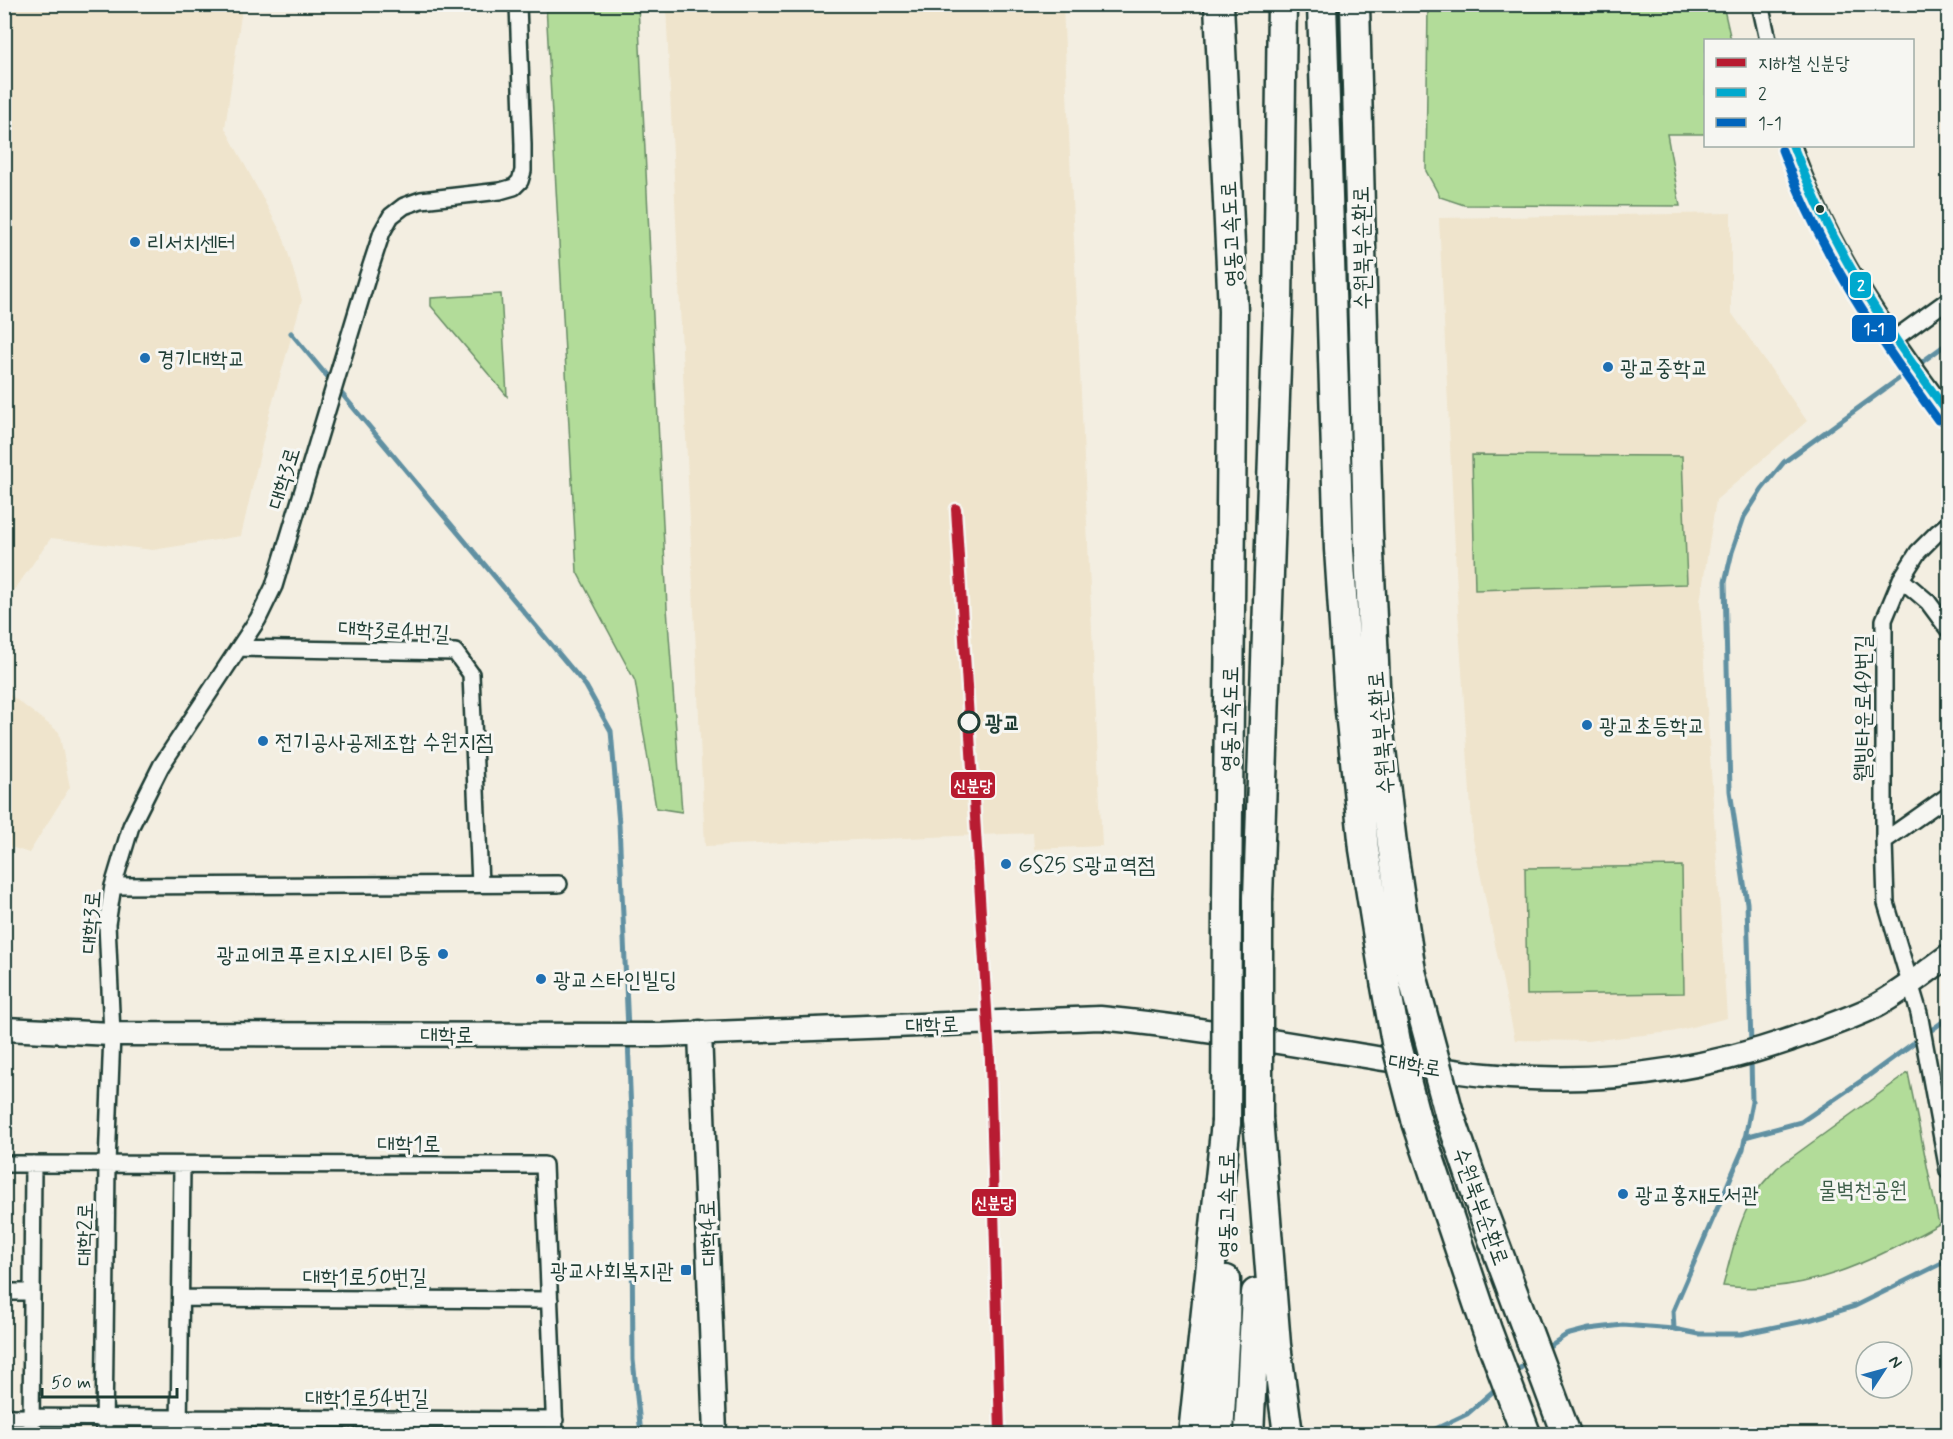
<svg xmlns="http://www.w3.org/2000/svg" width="1953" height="1439" font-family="Mynerve,'Poor Story',sans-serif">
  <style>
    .built { fill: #efe4cc }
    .green { fill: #b2dc99; stroke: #688c66; stroke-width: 1.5 }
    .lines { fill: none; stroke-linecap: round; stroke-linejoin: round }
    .stream { stroke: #6090a2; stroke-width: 5 }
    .street-casing { stroke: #1f3d34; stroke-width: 20 }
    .secondary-casing { stroke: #1f3d34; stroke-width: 27 }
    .highway-casing { stroke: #1f3d34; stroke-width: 33 }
    .street { stroke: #f6f6f2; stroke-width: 15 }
    .secondary { stroke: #f6f6f2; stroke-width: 22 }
    .highway { stroke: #f6f6f2; stroke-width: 28 }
    .highway-bridge-casing { stroke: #1f3d34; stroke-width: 33; stroke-linecap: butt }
    .highway-bridge { stroke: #f6f6f2; stroke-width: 28 }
    .bus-1-casing { stroke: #f6f6f2; stroke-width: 14 }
    .bus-2-casing { stroke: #f6f6f2; stroke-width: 14 }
    .bus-1 { stroke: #00a9ce; stroke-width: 9 }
    .bus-2 { stroke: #0065bd; stroke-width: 9 }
    .metro-1-casing { stroke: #f6f6f2; stroke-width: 15 }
    .metro-1 { stroke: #b81b30; stroke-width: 10 }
    .bus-dot { fill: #1f3d34; stroke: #f6f6f2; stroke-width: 2 }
    .poi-dot { fill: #1f6fb2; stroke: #f6f6f2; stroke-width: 2 }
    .stop-dot { fill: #f6f6f2; stroke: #1f3d34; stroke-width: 3 }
    .labels { text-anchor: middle; stroke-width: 6; stroke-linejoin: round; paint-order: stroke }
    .street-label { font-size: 22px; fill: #1f3d34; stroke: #f6f6f2 }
    .poi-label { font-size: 22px; fill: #1f3d34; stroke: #f6f6f2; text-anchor: start }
    .stop-label { font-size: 22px; font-weight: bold; fill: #1f3d34; stroke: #f6f6f2; text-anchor: start }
    .park-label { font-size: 22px; fill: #3c5d48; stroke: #f6f6f2 }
    .line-badge { stroke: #f6f6f2; stroke-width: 2 }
    .badge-label { font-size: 16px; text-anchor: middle; font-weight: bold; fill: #fff }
  </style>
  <rect width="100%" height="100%" fill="#f3eee1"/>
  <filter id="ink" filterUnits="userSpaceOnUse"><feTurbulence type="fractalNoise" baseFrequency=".0167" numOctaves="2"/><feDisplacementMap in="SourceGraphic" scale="12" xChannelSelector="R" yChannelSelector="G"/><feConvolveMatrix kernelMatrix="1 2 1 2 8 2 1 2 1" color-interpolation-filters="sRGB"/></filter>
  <g filter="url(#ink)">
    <path class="built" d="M 5,4 L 240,5 L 241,15 L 225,128 L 283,236 L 302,300 L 269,415 L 241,536 L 153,550 L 51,538 L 5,603 Z
      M 666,5 L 1063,5 L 1102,846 L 1034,849 L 1033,833 L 705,846 Z
      M 1731,213 L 1731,312 L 1807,421 L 1716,500 L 1700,602 L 1727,1018 L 1672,1032 L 1587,1041 L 1515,1040 L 1473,839 L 1458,611 L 1439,218 Z
      M 5,691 L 59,732 L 70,787 L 29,853 L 5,845 Z"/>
    <path class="green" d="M 546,5 L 638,5 L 667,608 L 682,812 L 656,808 L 635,681 L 577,572 Z
      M 1428,5 L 1723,5 L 1731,40 L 1706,40 L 1705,134 L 1667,134 L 1680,206 L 1464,205 L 1440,197 L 1426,171 Z
      M 501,294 L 507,396 L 431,306 L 431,298 Z
      M 1472,455 L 1682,456 L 1687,584 L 1475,590 Z
      M 1682,866 L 1684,993 L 1527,995 L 1525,868 Z
      M 1908,1073 L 1939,1224 C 1871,1262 1803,1296 1723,1286 C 1731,1256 1738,1223 1753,1197 C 1759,1186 1769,1177 1777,1168 Z"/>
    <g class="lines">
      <path class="stream" d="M 291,333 L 586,686 L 611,731 L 619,824 L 628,1030
        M 628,1039 L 631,1113 L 633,1360 L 641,1434
        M 1751,1046 L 1747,903 L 1730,791 L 1725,582 L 1732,552 L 1744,517 L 1762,489 L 1784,462 L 1948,343
        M 1745,1137 L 1801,1122 L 1864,1079 L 1948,1018
        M 1674,1329 L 1673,1311 L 1743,1149 L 1752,1102 L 1751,1058
        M 1542,1351 L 1566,1335 L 1589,1329 L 1623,1325 L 1674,1329 L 1699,1334 L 1741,1334 L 1809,1320 L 1855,1306 L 1948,1260
        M 1512,1375 L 1530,1360
        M 1425,1434 L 1467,1414 L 1498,1387"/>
      <defs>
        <path id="street" d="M 1760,4 L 1768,40
          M 1793,146 C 1826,245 1886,330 1948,413
          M 1894,339 L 1948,300
          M 1948,524 L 1937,533 L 1918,552 L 1901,579 L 1884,620 L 1884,841 L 1886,903 L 1919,1013 L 1948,1171
          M 1901,579 L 1928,602 L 1948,629
          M 239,648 L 455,652 L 471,674 L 480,884
          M 1884,841 L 1948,796
          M 113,886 L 559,884
          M 4,1164 L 544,1165 L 555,1434
          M 4,1292 L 31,1292
          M 181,1298 L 550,1300
          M 4,1417 L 555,1420
          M 31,1434 L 33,1164
          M 104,1434 L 107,1164 L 112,1034 L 107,924 L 113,886 L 131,826 L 161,766 L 258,619 L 274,586 L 367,278 L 382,232 L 391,216 L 404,206 L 421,200 L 500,191 L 514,187 L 520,181 L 523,171 L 523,145 L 518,4
          M 179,1434 L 182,1165"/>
        <path id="secondary" d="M 4,1029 L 112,1034 L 660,1035 L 1100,1018 C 1195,1027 1289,1044 1383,1059 C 1417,1064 1451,1072 1486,1075 C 1589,1085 1692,1073 1789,1040 C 1816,1030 1844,1021 1870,1009 C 1898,995 1923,974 1948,956
          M 700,1032 L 715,1434"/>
        <path id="highway" d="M 1219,4 L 1233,311 L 1227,902
          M 1322,4 L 1339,549 L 1349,701 L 1364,849 L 1385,981
          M 1355,4 L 1368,530 L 1376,706 L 1392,844 L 1411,971
          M 1258,898 L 1278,307 L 1282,4
          M 1449,1113 L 1484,1215 L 1566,1434
          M 1258,1118 L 1276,1345 L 1288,1434
          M 1416,1119 L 1487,1330 L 1526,1434
          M 1193,1434 L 1226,1122
          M 1219,1434 L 1225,1325 L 1226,1280
          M 1249,1434 L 1256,1293"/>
      </defs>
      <use href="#street" class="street-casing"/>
      <use href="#secondary" class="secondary-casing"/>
      <use href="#highway" class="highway-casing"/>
      <use href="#street" class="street"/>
      <use href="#secondary" class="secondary"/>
      <use href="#highway" class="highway"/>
      <defs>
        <path id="highway-bridge" d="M 1411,971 L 1449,1113
          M 1385,981 L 1396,1042 L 1416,1119
          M 1258,1118 L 1258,898
          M 1226,1122 L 1227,902"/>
      </defs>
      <use href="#highway-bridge" class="highway-bridge-casing"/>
      <use href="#highway-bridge" class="highway-bridge"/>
      <defs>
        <path id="bus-1" d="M 1793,146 C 1831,247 1884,327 1948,413"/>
        <path id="bus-2" d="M 1782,150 C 1819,251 1875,334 1938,420"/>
      </defs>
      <use href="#bus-1" class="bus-1-casing"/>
      <use href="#bus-2" class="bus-2-casing"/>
      <use href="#bus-1" class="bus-1"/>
      <use href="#bus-2" class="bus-2"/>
      <defs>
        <path id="metro-1" d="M 956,509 L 990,1059 L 1000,1434"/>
      </defs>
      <use href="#metro-1" class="metro-1-casing"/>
      <use href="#metro-1" class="metro-1"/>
    </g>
  </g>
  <circle class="bus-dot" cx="1820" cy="209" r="5"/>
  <g class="poi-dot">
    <circle cx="135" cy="242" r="6"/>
    <circle cx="145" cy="358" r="6"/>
    <circle cx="1608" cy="367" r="6"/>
    <circle cx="1587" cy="725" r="6"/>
    <circle cx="263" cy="741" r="6"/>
    <circle cx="1006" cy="864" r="6"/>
    <circle cx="443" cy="954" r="6"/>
    <circle cx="541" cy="979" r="6"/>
    <circle cx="1623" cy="1194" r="6"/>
    <rect x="680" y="1264" width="12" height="12" rx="3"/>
  </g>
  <circle class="stop-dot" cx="969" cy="722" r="10"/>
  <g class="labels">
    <g class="street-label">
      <text transform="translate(1230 234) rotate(-93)" y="8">영동고속도로</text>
      <text transform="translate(1361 248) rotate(-91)" y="8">수원북부순환로</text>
      <text transform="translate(283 478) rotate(-73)" y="8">대학3로</text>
      <text transform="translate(394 630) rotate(3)" y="8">대학3로4번길</text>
      <text transform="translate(1862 708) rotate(-90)" y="8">웰빙타운로49번길</text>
      <text transform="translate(1229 719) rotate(-89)" y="8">영동고속도로</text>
      <text transform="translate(1380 733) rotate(-95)" y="8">수원북부순환로</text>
      <text transform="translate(90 922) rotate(-86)" y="8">대학3로</text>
      <text transform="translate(932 1024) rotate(-2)" y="8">대학로</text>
      <text x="447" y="1042">대학로</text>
      <text transform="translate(1415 1064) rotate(9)" y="8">대학로</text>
      <text x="409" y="1151">대학1로</text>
      <text transform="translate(1226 1205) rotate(-90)" y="8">영동고속도로</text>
      <text transform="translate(1482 1206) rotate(70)" y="8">수원북부순환로</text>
      <text transform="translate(707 1233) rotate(-92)" y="8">대학4로</text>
      <text transform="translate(84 1234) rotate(-89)" y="8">대학2로</text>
      <text x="365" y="1284">대학1로50번길</text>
      <text x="367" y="1405">대학1로54번길</text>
    </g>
    <g class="poi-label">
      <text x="147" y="250">리서치센터</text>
      <text x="157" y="366">경기대학교</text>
      <text x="1620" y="375">광교중학교</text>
      <text x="1599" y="733">광교초등학교</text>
      <text x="275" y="749">전기공사공제조합 수원지점</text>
      <text x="1018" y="872">GS25 S광교역점</text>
      <text x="431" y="962" text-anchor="end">광교에코푸르지오시티 B동</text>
      <text x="553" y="987">광교스타인빌딩</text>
      <text x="1635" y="1202">광교홍재도서관</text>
      <text x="674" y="1278" text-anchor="end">광교사회복지관</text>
    </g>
    <g class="stop-label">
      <text x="985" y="730">광교</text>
    </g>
    <g class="park-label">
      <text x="1863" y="1197">물벽천공원</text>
    </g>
  </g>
  <g class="line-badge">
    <rect x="1849" y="271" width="23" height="28" rx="6" fill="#00a9ce"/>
    <rect x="1851" y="314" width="46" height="29" rx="6" fill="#0065bd"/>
    <rect x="950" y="771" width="46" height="28" rx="6" fill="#b81b30"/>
    <rect x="971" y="1188" width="46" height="29" rx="6" fill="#b81b30"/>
  </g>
  <g class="badge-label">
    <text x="1861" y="291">2</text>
    <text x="1874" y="334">1-1</text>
    <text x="973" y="791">신분당</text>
    <text x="994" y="1208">신분당</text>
  </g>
  <rect width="1953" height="1439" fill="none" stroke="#f6f6f2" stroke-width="24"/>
  <rect x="12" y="12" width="1929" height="1415" fill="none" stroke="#1f3d34" stroke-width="2" filter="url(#ink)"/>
  <rect x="1704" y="39" width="210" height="108" fill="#f6f6f2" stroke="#a0aca6" stroke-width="1.5"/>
  <rect x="1716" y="58" width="30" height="9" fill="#b81b30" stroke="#a0aca6" stroke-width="1.5"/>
  <text x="1758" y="69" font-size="18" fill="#1f3d34">지하철 신분당</text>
  <rect x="1716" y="88" width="30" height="9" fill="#00a9ce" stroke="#a0aca6" stroke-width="1.5"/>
  <text x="1758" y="99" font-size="18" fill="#1f3d34">2</text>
  <rect x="1716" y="118" width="30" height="9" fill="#0065bd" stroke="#a0aca6" stroke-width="1.5"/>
  <text x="1758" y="129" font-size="18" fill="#1f3d34">1-1</text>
  <g transform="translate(1884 1370) rotate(54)"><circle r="28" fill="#f6f6f2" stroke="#a0aca6" stroke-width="1.5"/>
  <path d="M0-4.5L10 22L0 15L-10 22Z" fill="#1f6fb2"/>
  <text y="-9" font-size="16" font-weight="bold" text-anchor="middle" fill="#1f3d34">N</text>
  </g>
  <path d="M42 1388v9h135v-9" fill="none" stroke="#1f3d34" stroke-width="3"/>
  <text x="51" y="1388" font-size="18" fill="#1f3d34" stroke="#f6f6f2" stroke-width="4.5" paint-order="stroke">50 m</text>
</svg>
